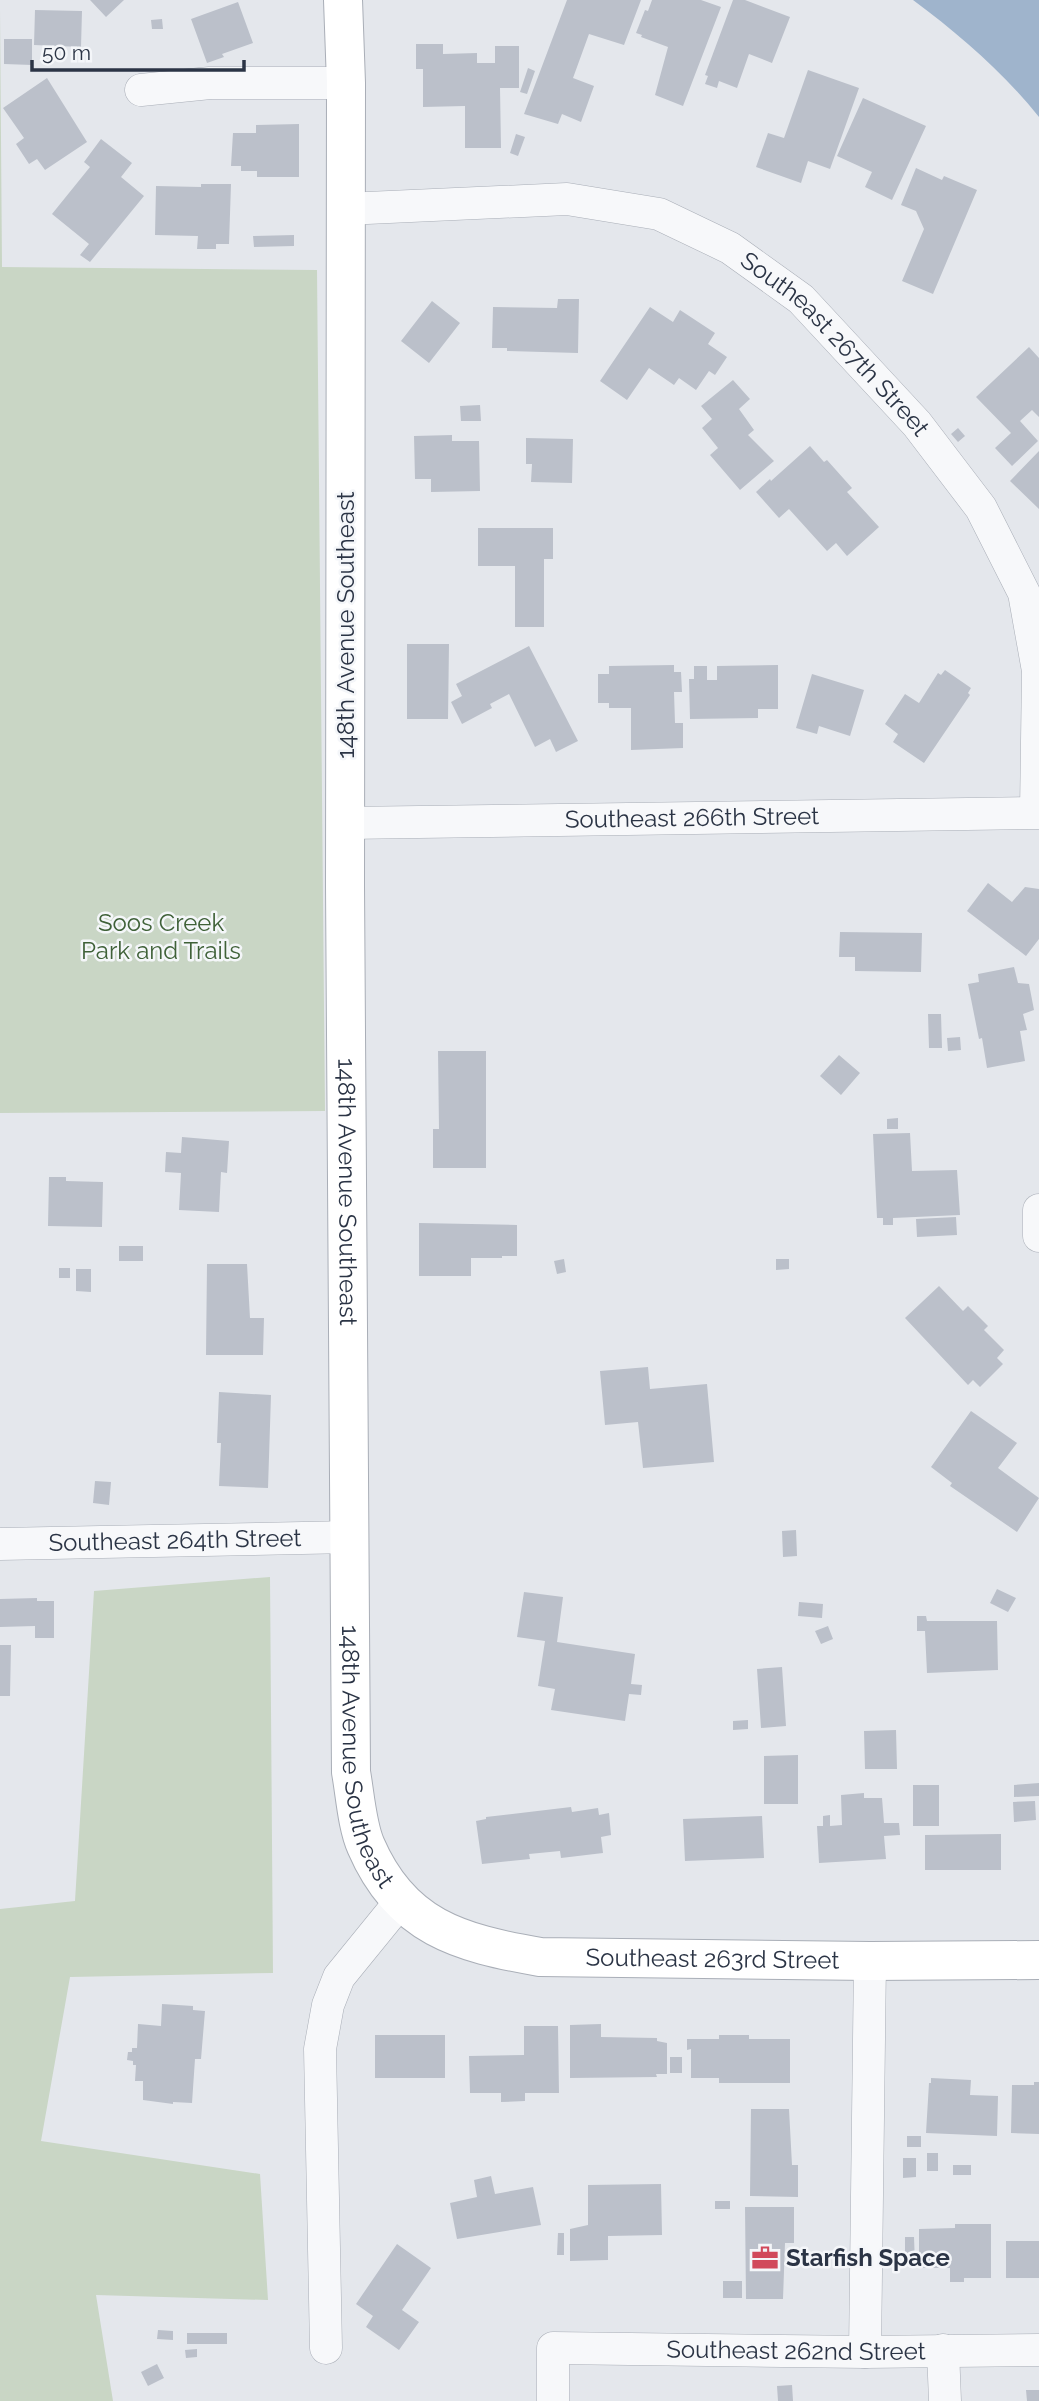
<svg xmlns="http://www.w3.org/2000/svg" width="1039" height="2401" font-family="Raleway,sans-serif">
  <style>
    .green { fill: #c9d6c5 }
    .water { fill: #9fb4cc }
    .building { fill: #bbc0ca }
    .lines { fill: none; stroke-linecap: round; stroke-linejoin: round }
    .street-casing { stroke: #a9aeb7; stroke-width: 33 }
    .secondary-casing { stroke: #a9aeb7; stroke-width: 40 }
    .street { stroke: #f7f8fa; stroke-width: 32 }
    .secondary { stroke: #fff; stroke-width: 38 }
    .labels { text-anchor: middle; stroke-width: 5; stroke-linejoin: round; paint-order: stroke }
    .street-label { font-size: 24px; fill: #2b3445; stroke: #f4f6f9 }
    .park-label { font-size: 24px; fill: #3f6138; stroke: #f4f6f9 }
    .poi-label { font-size: 24px; font-weight: bold; fill: #2b3445; stroke: #f4f6f9; text-anchor: start }
  </style>
  <rect width="100%" height="100%" fill="#e4e7ec"/>
  <path class="green" d="M 0,9 L 2,267 L 317,270 L 325,1111 L 0,1113 Z
    M 270,1577 L 273,1973 L 70,1977 L 41,2141 L 260,2174 L 268,2300 L 96,2295 L 113,2401 L 0,2401 L 0,1909 L 75,1901 L 94,1591 Z"/>
  <path class="water" d="M 913,0 L 1039,0 L 1039,117 C 1002,71 960,35 913,0 Z"/>
  <path class="building" d="M 90,0 L 124,0 L 106,17 Z
    M 567,0 L 641,0 L 624,45 L 589,34 L 573,78 L 594,86 L 581,122 L 562,114 L 558,124 L 524,114 Z
    M 652,0 L 701,0 L 721,7 L 683,106 L 655,95 L 668,47 L 641,37 L 642,35 L 636,33 L 645,10 L 648,11 Z
    M 733,0 L 745,0 L 790,17 L 772,63 L 749,54 L 737,88 L 719,81 L 717,88 L 705,84 L 708,76 L 705,75 Z
    M 238,2 L 253,43 L 222,54 L 224,57 L 207,63 L 191,19 Z
    M 35,10 L 82,11 L 81,47 L 34,45 Z
    M 162,19 L 163,29 L 152,29 L 151,20 Z
    M 4,39 L 32,39 L 32,65 L 4,64 Z
    M 416,44 L 443,44 L 443,54 L 477,53 L 477,63 L 495,63 L 495,46 L 519,46 L 519,88 L 500,88 L 501,148 L 465,148 L 465,106 L 423,107 L 423,69 L 416,69 Z
    M 528,68 L 535,71 L 527,94 L 520,92 Z
    M 808,70 L 859,88 L 830,169 L 808,161 L 801,183 L 756,167 L 768,133 L 784,138 Z
    M 47,78 L 87,142 L 45,170 L 37,159 L 29,164 L 16,144 L 24,138 L 3,108 Z
    M 863,98 L 926,126 L 892,200 L 865,187 L 872,172 L 837,156 Z
    M 299,124 L 299,177 L 257,177 L 257,171 L 241,171 L 241,166 L 231,166 L 233,133 L 256,133 L 256,125 Z
    M 516,134 L 525,137 L 518,156 L 510,153 Z
    M 101,139 L 132,163 L 121,177 L 144,196 L 90,262 L 80,255 L 89,244 L 52,214 L 90,167 L 84,162 Z
    M 916,168 L 942,180 L 944,176 L 977,190 L 933,294 L 902,281 L 924,229 L 916,211 L 901,205 Z
    M 201,184 L 231,184 L 229,244 L 216,244 L 216,249 L 197,249 L 198,236 L 155,235 L 156,186 L 201,187 Z
    M 294,235 L 294,246 L 254,247 L 253,236 Z
    M 558,299 L 579,299 L 578,353 L 507,351 L 507,348 L 492,348 L 493,307 L 557,308 Z
    M 432,301 L 460,323 L 429,363 L 401,341 Z
    M 650,307 L 673,322 L 680,310 L 715,333 L 708,344 L 727,357 L 715,375 L 709,371 L 696,390 L 679,378 L 674,385 L 649,368 L 627,400 L 600,381 Z
    M 1029,347 L 1039,358 L 1039,417 L 1032,410 L 1020,421 L 1038,441 L 1012,466 L 995,448 L 1011,433 L 976,397 Z
    M 733,380 L 750,399 L 739,409 L 754,430 L 748,435 L 774,461 L 740,490 L 710,455 L 718,448 L 702,428 L 712,419 L 701,406 Z
    M 480,405 L 481,421 L 461,421 L 460,406 Z
    M 958,428 L 965,436 L 958,442 L 951,434 Z
    M 452,435 L 452,441 L 479,441 L 480,491 L 431,492 L 431,479 L 415,479 L 414,436 Z
    M 526,438 L 573,439 L 572,483 L 531,482 L 532,464 L 526,464 Z
    M 810,446 L 824,462 L 827,460 L 852,488 L 847,492 L 879,527 L 847,556 L 836,543 L 827,551 L 789,509 L 779,518 L 756,492 L 770,479 L 771,481 Z
    M 1039,451 L 1039,509 L 1010,481 Z
    M 478,528 L 553,528 L 553,559 L 544,559 L 544,627 L 515,627 L 515,566 L 478,566 Z
    M 407,644 L 449,644 L 448,719 L 407,719 Z
    M 529,646 L 578,741 L 556,752 L 550,739 L 535,747 L 509,694 L 490,704 L 492,708 L 462,724 L 451,702 L 462,696 L 456,684 Z
    M 674,665 L 674,672 L 681,672 L 682,692 L 674,692 L 675,723 L 683,723 L 683,748 L 631,750 L 631,708 L 609,708 L 609,703 L 598,703 L 598,674 L 609,674 L 609,666 Z
    M 778,665 L 778,709 L 758,709 L 758,718 L 690,719 L 689,679 L 694,679 L 694,666 L 707,666 L 707,680 L 717,680 L 717,666 Z
    M 945,670 L 971,688 L 968,693 L 970,695 L 924,763 L 893,742 L 898,734 L 885,724 L 905,694 L 919,703 L 938,673 L 941,675 Z
    M 812,674 L 864,690 L 850,736 L 819,726 L 817,734 L 796,728 Z
    M 988,883 L 1012,902 L 1025,887 L 1039,889 L 1039,939 L 1026,956 L 967,911 Z
    M 840,932 L 922,933 L 921,972 L 855,971 L 855,957 L 839,957 Z
    M 1014,967 L 1018,983 L 1029,984 L 1034,1010 L 1023,1014 L 1027,1030 L 1020,1031 L 1025,1061 L 987,1068 L 982,1038 L 979,1039 L 968,984 L 979,982 L 978,974 Z
    M 928,1014 L 941,1014 L 942,1048 L 929,1048 Z
    M 960,1037 L 961,1050 L 948,1051 L 947,1038 Z
    M 438,1051 L 486,1051 L 486,1168 L 433,1168 L 433,1129 L 439,1129 Z
    M 839,1055 L 860,1073 L 841,1095 L 820,1076 Z
    M 898,1118 L 898,1129 L 887,1129 L 887,1119 Z
    M 910,1133 L 912,1171 L 957,1170 L 960,1215 L 893,1218 L 893,1225 L 883,1225 L 883,1218 L 877,1218 L 873,1134 Z
    M 182,1137 L 229,1141 L 227,1173 L 221,1172 L 219,1212 L 179,1210 L 181,1173 L 165,1172 L 166,1152 L 181,1153 Z
    M 49,1177 L 66,1177 L 66,1181 L 103,1182 L 102,1227 L 48,1226 Z
    M 956,1217 L 957,1235 L 917,1237 L 916,1219 Z
    M 419,1223 L 517,1225 L 517,1256 L 502,1256 L 502,1258 L 471,1258 L 471,1276 L 419,1276 Z
    M 119,1246 L 143,1246 L 143,1261 L 119,1261 Z
    M 564,1259 L 566,1272 L 557,1274 L 554,1261 Z
    M 776,1259 L 789,1259 L 789,1269 L 776,1270 Z
    M 207,1264 L 247,1264 L 250,1318 L 264,1318 L 263,1355 L 206,1355 Z
    M 59,1268 L 70,1268 L 70,1278 L 59,1278 Z
    M 76,1269 L 91,1269 L 91,1292 L 76,1291 Z
    M 939,1286 L 963,1311 L 968,1306 L 988,1326 L 984,1330 L 1004,1350 L 997,1358 L 1003,1364 L 980,1387 L 973,1380 L 968,1385 L 905,1318 Z
    M 648,1367 L 650,1389 L 707,1384 L 714,1462 L 643,1468 L 638,1422 L 605,1425 L 600,1371 Z
    M 219,1392 L 271,1395 L 268,1488 L 219,1486 L 221,1443 L 217,1443 Z
    M 971,1411 L 1017,1443 L 998,1468 L 1039,1498 L 1017,1532 L 950,1486 L 952,1483 L 931,1467 Z
    M 95,1481 L 111,1482 L 109,1505 L 93,1503 Z
    M 796,1530 L 797,1556 L 783,1557 L 782,1531 Z
    M 997,1589 L 1016,1598 L 1008,1612 L 990,1603 Z
    M 524,1592 L 563,1597 L 557,1642 L 635,1654 L 631,1684 L 642,1685 L 641,1695 L 629,1694 L 625,1721 L 551,1710 L 555,1689 L 538,1686 L 545,1641 L 517,1637 Z
    M 37,1598 L 37,1601 L 54,1601 L 54,1638 L 35,1638 L 35,1626 L 0,1627 L 0,1599 Z
    M 799,1602 L 823,1604 L 822,1618 L 798,1616 Z
    M 917,1616 L 926,1616 L 927,1621 L 997,1621 L 998,1670 L 927,1673 L 925,1631 L 917,1631 Z
    M 828,1626 L 833,1639 L 821,1644 L 815,1631 Z
    M 0,1645 L 11,1645 L 10,1696 L 0,1696 Z
    M 782,1667 L 786,1726 L 761,1728 L 757,1669 Z
    M 748,1720 L 748,1729 L 733,1730 L 733,1721 Z
    M 896,1730 L 897,1769 L 865,1769 L 864,1731 Z
    M 798,1755 L 798,1804 L 764,1804 L 764,1756 Z
    M 1039,1783 L 1039,1796 L 1014,1797 L 1014,1785 Z
    M 913,1785 L 939,1785 L 939,1826 L 913,1826 Z
    M 864,1793 L 864,1798 L 882,1798 L 884,1823 L 899,1823 L 900,1835 L 884,1836 L 886,1859 L 819,1863 L 817,1826 L 823,1826 L 823,1816 L 830,1815 L 830,1826 L 842,1825 L 841,1795 Z
    M 1035,1801 L 1036,1820 L 1014,1822 L 1013,1802 Z
    M 571,1807 L 572,1812 L 598,1808 L 599,1815 L 609,1813 L 611,1835 L 601,1837 L 603,1853 L 561,1858 L 560,1851 L 529,1854 L 530,1859 L 482,1864 L 476,1821 L 486,1819 L 486,1817 Z
    M 762,1816 L 764,1858 L 685,1861 L 683,1819 Z
    M 1001,1834 L 1001,1870 L 925,1870 L 925,1835 Z
    M 162,2004 L 193,2006 L 193,2010 L 205,2011 L 201,2059 L 195,2059 L 192,2103 L 173,2102 L 173,2104 L 143,2100 L 143,2081 L 135,2081 L 136,2065 L 133,2065 L 133,2061 L 127,2060 L 128,2052 L 132,2052 L 132,2048 L 137,2048 L 138,2024 L 161,2026 Z
    M 601,2024 L 601,2037 L 657,2038 L 657,2041 L 667,2043 L 667,2074 L 656,2074 L 657,2077 L 570,2078 L 570,2025 Z
    M 524,2026 L 558,2026 L 559,2093 L 525,2093 L 525,2101 L 501,2102 L 501,2093 L 470,2093 L 469,2056 L 524,2055 Z
    M 375,2035 L 445,2035 L 445,2078 L 375,2078 Z
    M 719,2035 L 749,2035 L 749,2039 L 790,2039 L 790,2083 L 719,2083 L 719,2078 L 691,2078 L 691,2049 L 687,2050 L 687,2039 L 719,2039 Z
    M 670,2057 L 682,2057 L 682,2073 L 670,2073 Z
    M 931,2078 L 971,2080 L 970,2095 L 998,2096 L 997,2136 L 926,2133 L 929,2083 L 931,2083 Z
    M 1034,2082 L 1039,2082 L 1039,2134 L 1011,2133 L 1012,2085 L 1034,2085 Z
    M 751,2109 L 789,2109 L 792,2165 L 798,2165 L 798,2197 L 750,2196 Z
    M 907,2136 L 921,2136 L 921,2147 L 907,2147 Z
    M 927,2153 L 938,2153 L 938,2171 L 927,2171 Z
    M 903,2158 L 916,2158 L 916,2177 L 903,2178 Z
    M 953,2165 L 971,2165 L 971,2175 L 953,2175 Z
    M 491,2176 L 495,2194 L 533,2187 L 541,2225 L 457,2239 L 450,2203 L 477,2197 L 474,2180 Z
    M 661,2184 L 662,2235 L 608,2236 L 608,2260 L 570,2261 L 570,2229 L 588,2225 L 588,2185 Z
    M 715,2201 L 730,2201 L 730,2209 L 715,2209 Z
    M 745,2207 L 794,2207 L 794,2243 L 785,2243 L 783,2299 L 746,2299 Z
    M 955,2224 L 991,2224 L 991,2278 L 964,2278 L 964,2282 L 950,2282 L 950,2268 L 919,2268 L 919,2229 L 955,2228 Z
    M 558,2233 L 564,2233 L 564,2255 L 557,2255 Z
    M 905,2237 L 914,2237 L 915,2264 L 905,2264 Z
    M 1006,2241 L 1039,2241 L 1039,2278 L 1006,2278 Z
    M 397,2244 L 431,2268 L 402,2310 L 419,2322 L 399,2350 L 366,2327 L 373,2316 L 356,2304 Z
    M 723,2281 L 742,2281 L 742,2298 L 723,2298 Z
    M 158,2330 L 173,2331 L 173,2340 L 157,2339 Z
    M 187,2333 L 227,2333 L 227,2344 L 187,2344 Z
    M 197,2349 L 197,2357 L 186,2358 L 185,2350 Z
    M 157,2364 L 164,2378 L 148,2386 L 141,2372 Z
    M 792,2385 L 793,2401 L 778,2401 L 777,2386 Z
    M 1026,2390 L 1039,2390 L 1039,2401 L 1027,2401 Z"/>
  <g class="lines">
    <defs>
      <g id="street">
        <path d="M 141,90 L 210,83 L 346,83"/>
        <path id="s1" d="M 345,209 L 567,199 L 659,214 L 730,248 L 801,299 L 917,424 L 981,508 L 1024,593 L 1038,671 L 1036,812"/>
        <path id="s2" d="M 346,823 L 1039,813"/>
        <path d="M 1039,1210 L 1039,1236"/>
        <path id="s3" d="M 0,1544 L 351,1537"/>
        <path d="M 326,2348 L 320,2049 L 328,2005 L 339,1977 L 400,1902"/>
        <path d="M 943,2350 L 945,2401"/>
        <path d="M 865,2352 L 870,1961"/>
        <path id="s4" d="M 553,2401 L 553,2348 L 865,2352 L 1039,2350"/>
      </g>
      <g id="secondary">
        <path id="s5" d="M 343,0 L 346,83 L 345,886 L 351,1772 C 355,1794 357,1826 366,1846 C 401,1927 459,1943 540,1957 L 870,1961 L 1039,1960"/>
      </g>
    </defs>
    <use href="#street" class="street-casing"/>
    <use href="#secondary" class="secondary-casing"/>
    <use href="#street" class="street"/>
    <use href="#secondary" class="secondary"/>
  </g>
  <defs>
    <symbol id="office-bare" viewBox="-9 -9 18 18"><path d="M-6-3h4V-5.5h4V-3h4V5H-6ZM-1-4.5V-3h2v-1.5ZM-6 0V1H6V0Z" fill="#d1495b" stroke="#f4f6f9" stroke-width="2.5" paint-order="stroke"/></symbol>
  </defs>
  <g fill-rule="evenodd">
    <use href="#office-bare" x="746" y="2239" width="38" height="38"/>
  </g>
  <g class="labels">
    <g class="street-label">
      <text dy="8" stroke="none"><textPath href="#s1" startOffset="537">Southeast 267th Street</textPath></text>
      <text transform="translate(346 625) rotate(-90)" y="8">148th Avenue Southeast</text>
      <text dy="8" stroke="none"><textPath href="#s2" startOffset="346">Southeast 266th Street</textPath></text>
      <text dy="8" stroke="none"><textPath href="#s5" startOffset="1192">148th Avenue Southeast</textPath></text>
      <text dy="8" stroke="none"><textPath href="#s3" startOffset="175">Southeast 264th Street</textPath></text>
      <text dy="8" stroke="none"><textPath href="#s5" startOffset="1759">148th Avenue Southeast</textPath></text>
      <text dy="8" stroke="none"><textPath href="#s5" startOffset="2238">Southeast 263rd Street</textPath></text>
      <text dy="8" stroke="none"><textPath href="#s4" startOffset="296">Southeast 262nd Street</textPath></text>
    </g>
    <g class="park-label">
      <text x="161" y="931">Soos Creek<tspan x="161" dy="28">Park and Trails</tspan></text>
    </g>
    <g class="poi-label">
      <text x="786" y="2266">Starfish Space</text>
    </g>
  </g>
  <path d="M32 60v10h212v-10" fill="none" stroke="#2b3445" stroke-width="3.5"/>
  <text x="42" y="60" font-size="21" fill="#2b3445" stroke="#f4f6f9" stroke-width="5" paint-order="stroke">50 m</text>
</svg>
